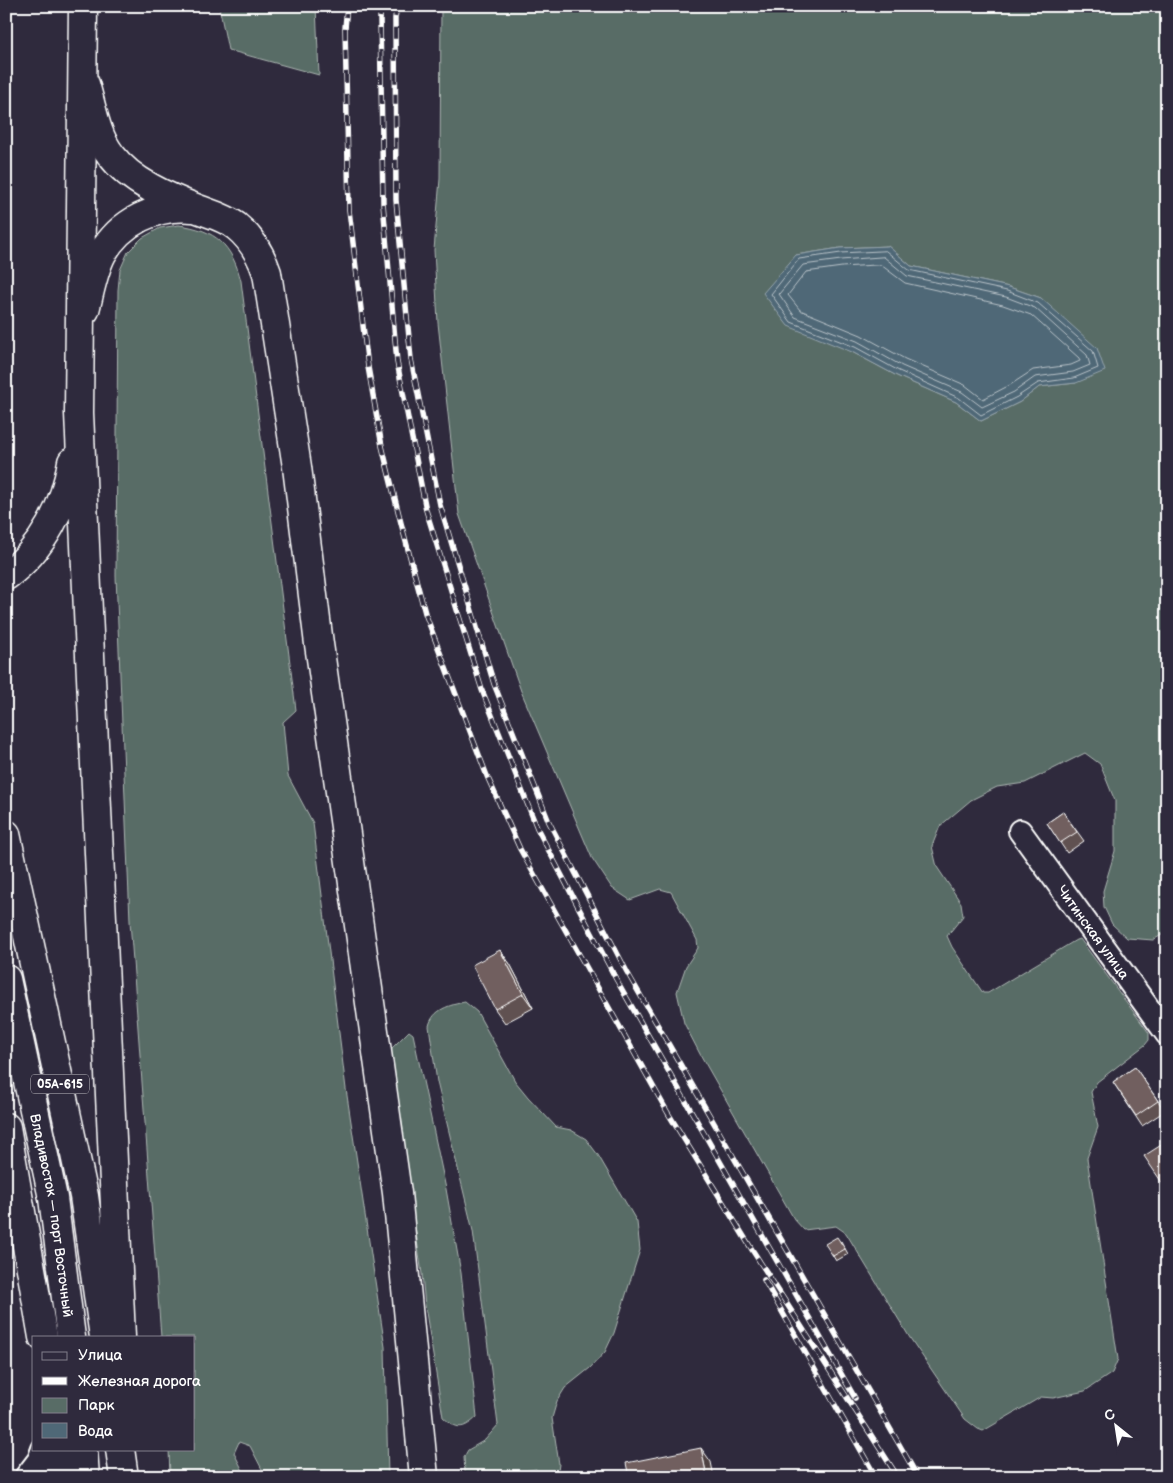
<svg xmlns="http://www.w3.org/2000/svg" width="1173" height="1483" font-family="'Balsamiq Sans',sans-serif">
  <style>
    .green { fill: #586c66; stroke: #acb6b2; fill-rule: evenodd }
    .water { fill: #4f6877; stroke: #95a4ad }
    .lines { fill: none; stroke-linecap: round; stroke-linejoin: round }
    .shore { stroke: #b9c3c9; stroke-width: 1 }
    .minor-casing { stroke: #fff; stroke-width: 26 }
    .primary-casing { stroke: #fff; stroke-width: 31 }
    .trunk-casing { stroke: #fff; stroke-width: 31 }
    .minor { stroke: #2f2a3d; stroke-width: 22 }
    .primary { stroke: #2f2a3d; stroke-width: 28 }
    .trunk { stroke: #2f2a3d; stroke-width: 28 }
    .rail-casing { stroke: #fff; stroke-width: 5.5 }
    .rail { stroke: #2f2a3d; stroke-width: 4; stroke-dasharray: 11; stroke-linecap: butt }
    .wall { fill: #615151; stroke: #fff }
    .shaded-wall { fill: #4f4242; stroke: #fff }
    .building { fill: #715e5e; stroke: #fff }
    .labels { text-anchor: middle; stroke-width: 5; stroke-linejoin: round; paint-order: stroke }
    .shield { fill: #2f2a3d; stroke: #c1bfc5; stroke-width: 1 }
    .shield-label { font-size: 12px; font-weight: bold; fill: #fff }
    .street-label { font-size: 14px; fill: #fff; stroke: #2f2a3d }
  </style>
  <rect width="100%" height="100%" fill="#2f2a3d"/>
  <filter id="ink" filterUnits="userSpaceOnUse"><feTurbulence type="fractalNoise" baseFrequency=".02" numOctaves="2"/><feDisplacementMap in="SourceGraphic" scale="10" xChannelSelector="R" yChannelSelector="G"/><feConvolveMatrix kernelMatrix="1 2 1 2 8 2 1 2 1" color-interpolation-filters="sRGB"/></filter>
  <g filter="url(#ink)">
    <path class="green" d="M 219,6 L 316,6 L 319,75 L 228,50 Z
      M 441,6 L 1167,6 L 1167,932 L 1153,940 L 1127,938 L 1112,924 L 1104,907 L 1103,891 L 1115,851 L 1115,801 L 1100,764 L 1085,753 L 1025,783 L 997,787 L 971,800 L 940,826 L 932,846 L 937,867 L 961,903 L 963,916 L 947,936 L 952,947 L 983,993 L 988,993 L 1076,940 L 1080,939 L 1149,1033 L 1149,1040 L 1145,1045 L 1097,1082 L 1091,1092 L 1098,1127 L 1087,1158 L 1118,1359 L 1112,1373 L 1085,1391 L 1053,1398 L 1041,1397 L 983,1431 L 978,1429 L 965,1419 L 910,1338 L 846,1233 L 836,1226 L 804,1230 L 794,1219 L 700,1054 L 684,1023 L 677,992 L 686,966 L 698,948 L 697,940 L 671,892 L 660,889 L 630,900 L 612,888 L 592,858 L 521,691 L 459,514 L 438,323 L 434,250 L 440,179 ZM 888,246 L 911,266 L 1009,287 L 1041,298 L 1076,383 L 1039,387 L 1020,402 L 981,421 L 956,402 L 897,376 L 852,352 L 796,255 L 840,248 Z
      M 179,225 C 216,230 232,245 241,281 L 296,710 L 283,722 L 288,776 L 313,823 L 346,1089 L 385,1347 L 388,1477 L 266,1477 L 250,1446 L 239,1442 L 234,1453 L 246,1477 L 170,1477 L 169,1449 L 194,1449 L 194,1337 L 161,1337 L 130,921 L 116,576 L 118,290 L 120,270 L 128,252 L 142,238 L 160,228 Z
      M 465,1002 L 477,1012 L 515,1081 L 528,1097 L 556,1127 L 571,1130 L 586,1139 L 598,1155 L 637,1222 L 640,1250 L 614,1333 L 605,1352 L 590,1368 L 565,1388 L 557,1401 L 552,1418 L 559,1464 L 558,1471 L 540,1473 L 536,1469 L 488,1477 L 468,1477 L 465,1473 L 464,1457 L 468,1450 L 485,1440 L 498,1425 L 473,1231 L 437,1082 L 429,1026 C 433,1009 450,1005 465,1002 Z
      M 409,1031 L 413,1034 L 446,1189 L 461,1273 L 477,1417 C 463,1430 457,1430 443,1417 L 425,1306 L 422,1274 L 390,1057 L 392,1048 Z"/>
    <path class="water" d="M 888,246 L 911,266 L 1009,287 L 1041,298 L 1097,348 L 1105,371 L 1076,383 L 1039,387 L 1020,402 L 981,421 L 956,402 L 897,376 L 852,352 L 788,326 L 763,293 L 796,255 L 840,248 Z"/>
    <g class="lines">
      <path class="shore" d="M 886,251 L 909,270 L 1007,291 L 1038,303 L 1093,351 L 1098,368 L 1074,378 L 1038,383 L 1017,397 L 981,415 L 959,398 L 899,371 L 855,347 L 791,322 L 771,294 L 799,259 L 841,253 Z
        M 884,257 L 907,276 L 1006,297 L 1035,308 L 1087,355 L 1090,365 L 1073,372 L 1035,377 L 1014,392 L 982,407 L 962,392 L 902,366 L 857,341 L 795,317 L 779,294 L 803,265 L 841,260 Z
        M 881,265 L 905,283 L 1003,305 L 1031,315 L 1079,358 L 1080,361 L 1071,365 L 1033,370 L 1010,385 L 983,399 L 965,385 L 905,359 L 861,335 L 800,310 L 788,295 L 806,272 L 842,267 Z"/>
      <defs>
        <g id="minor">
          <path id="s1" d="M 1020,831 L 1167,1034"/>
          <path d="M 26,1477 L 39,1460 L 43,1449"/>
        </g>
        <path id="primary" d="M 85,84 C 92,107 96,136 111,155 C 131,182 167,197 198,209 C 211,214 224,217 236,226 C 251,238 261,255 267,273 L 297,467 L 319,644 L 397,1193 L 424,1477
          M 85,310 C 90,292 93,271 102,254 C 120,222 156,204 193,208"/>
        <g id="trunk">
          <path d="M 83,6 L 79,413 L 121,1337"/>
          <path d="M 6,576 C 43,549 65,506 72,462"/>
          <path d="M 6,834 L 84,1196 L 104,1337"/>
          <path id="s2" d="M 6,979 L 53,1198 L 71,1337"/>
          <path d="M 6,1127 L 43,1337"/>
          <path d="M 57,1449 L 59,1477"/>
          <path d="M 83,1449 L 85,1477"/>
          <path d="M 120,1449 L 124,1477"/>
        </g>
      </defs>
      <use href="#minor" class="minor-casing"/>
      <use href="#primary" class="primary-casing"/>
      <use href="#trunk" class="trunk-casing"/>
      <use href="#minor" class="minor"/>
      <use href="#primary" class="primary"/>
      <use href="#trunk" class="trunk"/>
      <defs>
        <path id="rail" d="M 347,6 L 345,28 L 349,210 L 368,367 L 382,446 L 401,523 L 425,613 L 487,776 L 520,849 L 668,1113 L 751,1248 L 898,1477
          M 381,6 L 380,18 L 383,203 L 397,362 L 426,510 L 482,690 L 537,828 L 616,979 L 855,1398
          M 397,6 L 395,18 L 396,200 L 411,359 L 440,505 L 494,684 L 549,822 L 627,972 L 918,1477
          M 764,1280 L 876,1477"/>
      </defs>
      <use href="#rail" class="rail-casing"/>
      <use href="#rail" class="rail"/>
    </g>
    <path class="wall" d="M 1063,812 L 1084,841 L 1067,853 L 1047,823 Z
      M 500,950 L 510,964 L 533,1008 L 505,1023 L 495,1009 Z
      M 1135,1067 L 1165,1111 L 1142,1126 L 1113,1082 Z
      M 841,1241 L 848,1254 L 836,1261 L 833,1256 Z"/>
    <path class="shaded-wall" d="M 500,950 L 510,964 L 533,1008 L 523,994 Z
      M 701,1448 L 711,1462 L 714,1477 L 707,1477 Z"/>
    <path class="building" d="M 1063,812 L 1077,832 L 1060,843 L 1047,823 Z
      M 500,950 L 523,994 L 495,1009 L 472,965 Z
      M 1135,1067 L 1158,1101 L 1136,1116 L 1113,1082 Z
      M 1166,1142 L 1167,1143 L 1167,1190 L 1144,1156 Z
      M 837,1237 L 845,1249 L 833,1256 L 825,1244 Z
      M 701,1448 L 707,1477 L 629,1477 L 626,1463 Z"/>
  </g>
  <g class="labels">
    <rect class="shield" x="31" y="1074.5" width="58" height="19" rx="4"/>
    <g class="shield-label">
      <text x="60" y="1088">05А-615</text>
    </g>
    <g class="street-label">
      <text dy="5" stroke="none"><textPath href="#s1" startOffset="125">Читинская улица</textPath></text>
      <text dy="5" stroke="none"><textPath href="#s2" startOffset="241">Владивосток — порт Восточный</textPath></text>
    </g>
  </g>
  <rect width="1173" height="1483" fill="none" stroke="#2f2a3d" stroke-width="25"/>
  <rect x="12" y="12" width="1148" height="1458" fill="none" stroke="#fff" stroke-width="2" filter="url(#ink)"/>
  <rect x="32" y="1336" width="162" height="115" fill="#2f2a3d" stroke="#827f8b"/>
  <rect x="42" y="1352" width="25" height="8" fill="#2f2a3d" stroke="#827f8b"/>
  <text x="78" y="1360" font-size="15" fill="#ffffff">Улица</text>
  <rect x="42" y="1377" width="25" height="8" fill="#ffffff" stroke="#827f8b"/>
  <text x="78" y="1386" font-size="15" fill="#ffffff">Железная дорога</text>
  <rect x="42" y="1398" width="25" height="15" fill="#586c66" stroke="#827f8b"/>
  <text x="78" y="1410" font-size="15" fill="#ffffff">Парк</text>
  <rect x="42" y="1423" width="25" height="15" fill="#4f6877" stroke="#827f8b"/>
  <text x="78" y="1436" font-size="15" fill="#ffffff">Вода</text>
  <g transform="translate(1116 1426) rotate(330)" stroke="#2f2a3d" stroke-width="4" paint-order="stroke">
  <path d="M0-4L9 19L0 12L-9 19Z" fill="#ffffff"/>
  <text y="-8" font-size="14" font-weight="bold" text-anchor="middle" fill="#ffffff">С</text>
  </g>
</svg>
